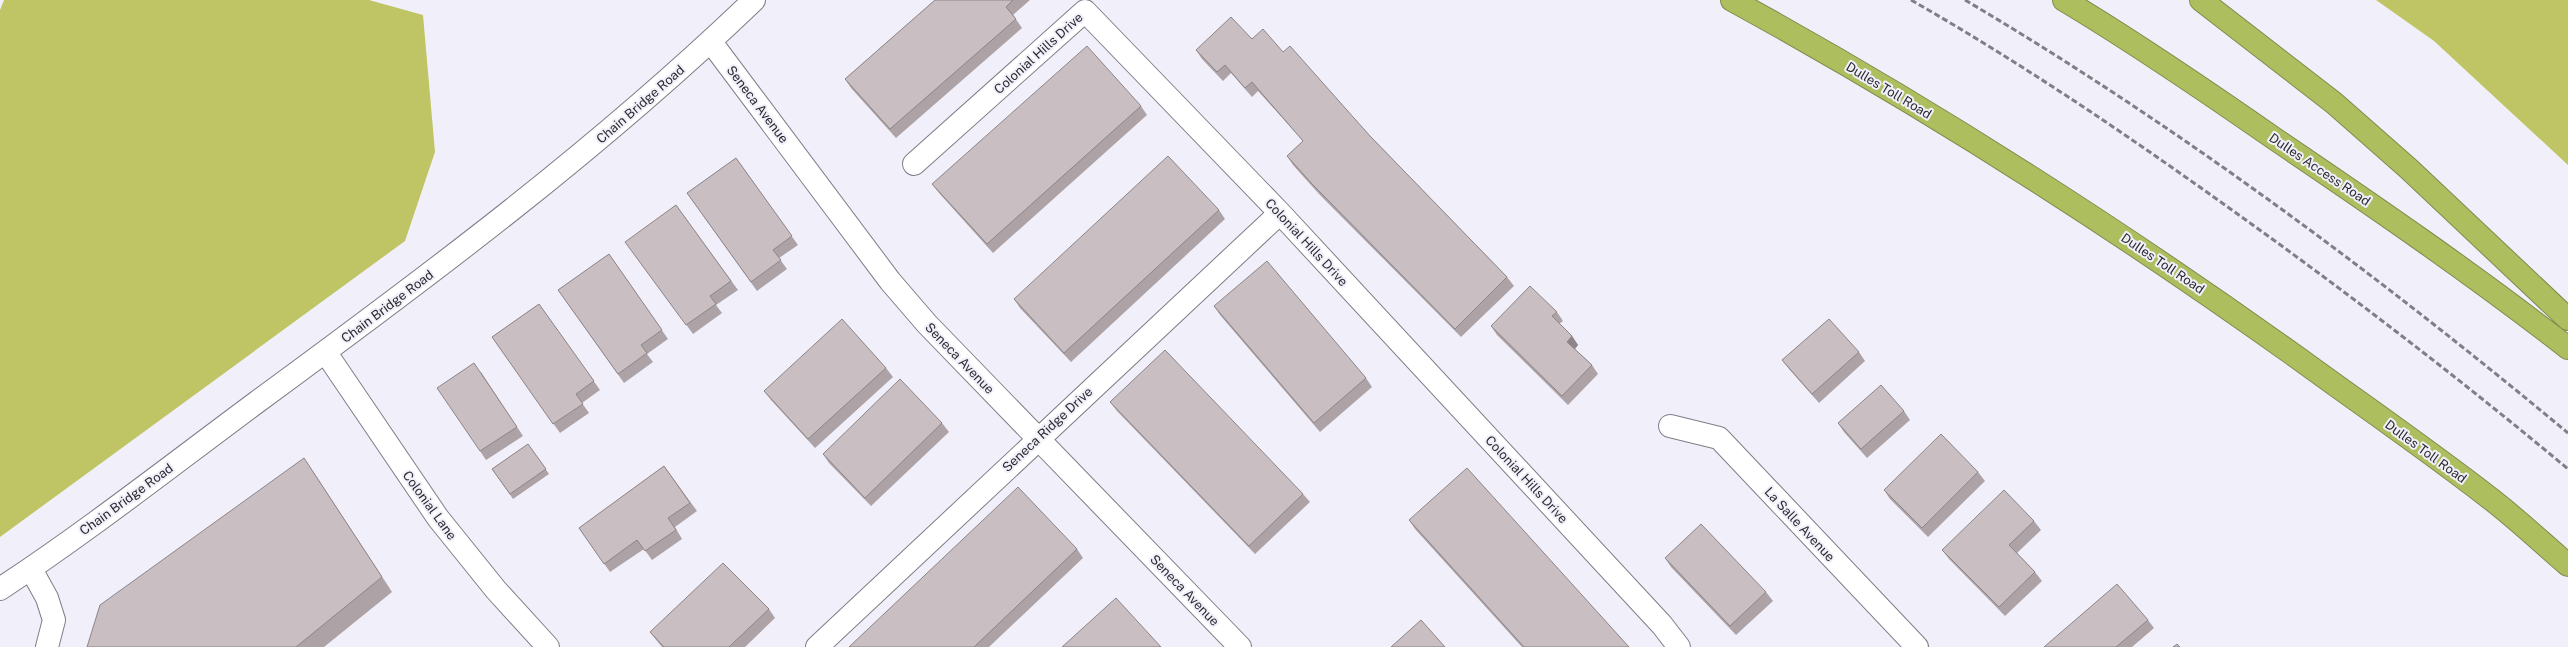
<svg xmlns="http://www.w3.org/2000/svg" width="2568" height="647" font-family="'Public Sans',sans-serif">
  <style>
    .forest { fill: #bfc564 }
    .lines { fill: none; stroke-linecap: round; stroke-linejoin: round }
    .minor-casing { stroke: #7f7e87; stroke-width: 24 }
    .highway-casing { stroke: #808b4e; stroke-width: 24 }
    .minor { stroke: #fff; stroke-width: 22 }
    .highway { stroke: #adbe5f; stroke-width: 22 }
    .rail { stroke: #807f86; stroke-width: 3; stroke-dasharray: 6 3; stroke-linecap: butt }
    .wall { fill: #ada3a7 }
    .shaded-wall { fill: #8d8588 }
    .building { fill: #c9bec2; stroke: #8d8588 }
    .labels { text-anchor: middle; stroke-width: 4; stroke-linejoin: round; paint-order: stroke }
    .street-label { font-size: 13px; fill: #2b2b2f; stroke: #f1f0fa }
  </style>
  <rect width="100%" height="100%" fill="#f1f0fa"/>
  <path class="forest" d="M 4,0 L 369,0 L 423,15 L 435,152 L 405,241 L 0,537 L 0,10 Z
    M 2376,0 L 2568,0 L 2568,165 L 2434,41 Z"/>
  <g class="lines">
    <defs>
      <path id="minor" d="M 711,42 L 890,281 L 927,324 L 1240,647
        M 914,164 L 1085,11 L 1280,213 L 1662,625 L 1679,647
        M 326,353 L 438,518 L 496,590 L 548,647
        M 1670,426 L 1719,438 L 1917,647
        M 31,569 L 47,598 L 54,620 L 47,647
        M 0,589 C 88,531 172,465 257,402 C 430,275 599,149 754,0
        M 817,647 L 1280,213"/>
      <path id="highway" d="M 1732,0 C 1928,107 2116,228 2298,358 C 2361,404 2425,448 2487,496 C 2515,517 2541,542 2568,565
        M 2064,0 C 2136,43 2206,91 2275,139 C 2374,206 2473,274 2568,348
        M 2201,0 L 2334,103 L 2409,169 L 2568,319"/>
    </defs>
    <use href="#minor" class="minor-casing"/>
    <use href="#highway" class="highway-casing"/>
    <use href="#minor" class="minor"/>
    <use href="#highway" class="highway"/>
    <path class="rail" d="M 1911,0 C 2009,56 2102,118 2194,183 C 2323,274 2447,368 2568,469
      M 1965,0 C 2178,126 2378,275 2568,433"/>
  </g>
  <path class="wall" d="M 935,0 L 1030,0 L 1013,15 L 1022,28 L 896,138 L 851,88 L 845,79 Z
    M 1252,39 L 1283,52 L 1370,136 L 1507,277 L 1514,286 L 1461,337 L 1319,194 L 1293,165 L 1287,156 L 1303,141 L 1258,91 L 1252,97 L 1231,73 L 1223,81 L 1202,59 L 1196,50 Z
    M 1141,106 L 1147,115 L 993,253 L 939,193 L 932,184 Z
    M 736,158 L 798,245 L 779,258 L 787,269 L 757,291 L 687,193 Z
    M 676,205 L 738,290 L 716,305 L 722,313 L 693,334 L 632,251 Z
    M 1219,210 L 1225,219 L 1071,362 L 1020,308 L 1014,299 Z
    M 609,254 L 668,339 L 647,354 L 653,362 L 624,383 L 558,290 Z
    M 539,304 L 600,390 L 582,403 L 589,413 L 560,433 L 492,337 Z
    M 1214,306 L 1366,378 L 1372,387 L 1320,432 L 1220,315 Z
    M 1557,312 L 1563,321 L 1559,324 L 1572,336 L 1578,345 L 1575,349 L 1592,365 L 1598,374 L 1568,405 L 1497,335 L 1491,326 Z
    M 1859,352 L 1865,361 L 1819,403 L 1789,369 L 1782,360 Z
    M 886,368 L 893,377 L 815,448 L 771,400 L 764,391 Z
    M 481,372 L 523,436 L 486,460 L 480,451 Z
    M 1110,402 L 1303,494 L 1310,502 L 1255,554 L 1117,411 Z
    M 1904,411 L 1910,420 L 1867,458 L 1844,432 L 1838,423 Z
    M 942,423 L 949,432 L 871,506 L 829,463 L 823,454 Z
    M 528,444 L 549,474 L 513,499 L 492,469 Z
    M 664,466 L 697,511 L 675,527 L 682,539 L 652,560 L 644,549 L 610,572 L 579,528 Z
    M 1978,472 L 1985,481 L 1928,537 L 1890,499 L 1884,490 Z
    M 314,473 L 392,592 L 324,647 L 87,647 Z
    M 1409,520 L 1629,647 L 1522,647 L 1415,529 Z
    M 2034,521 L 2041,530 L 2017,553 L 2035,572 L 2042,581 L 2005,616 L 1949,559 L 1942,550 Z
    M 1077,549 L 1083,558 L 989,647 L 849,647 Z
    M 1665,558 L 1766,592 L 1773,601 L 1736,635 L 1671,567 Z
    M 769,609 L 775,618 L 745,647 L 662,647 L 657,641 L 650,632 Z
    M 2148,620 L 2154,628 L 2132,647 L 2044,647 Z"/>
  <path class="shaded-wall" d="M 1572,336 L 1578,345 L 1573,351 L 1567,342 Z
    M 304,458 L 314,473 L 392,592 L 382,577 Z"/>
  <path class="building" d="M 935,0 L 1013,0 L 1006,7 L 1016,19 L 890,129 L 845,79 Z
    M 1231,17 L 1252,39 L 1263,29 L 1283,52 L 1290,46 L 1370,136 L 1507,277 L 1455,329 L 1313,185 L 1287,156 L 1303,141 L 1252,82 L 1245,88 L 1225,65 L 1217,72 L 1196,50 Z
    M 1087,46 L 1141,106 L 987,244 L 932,184 Z
    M 1168,156 L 1219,210 L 1064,353 L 1014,299 Z
    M 736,158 L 792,236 L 773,250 L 781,260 L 751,282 L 687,193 Z
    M 676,205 L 731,281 L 710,296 L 716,304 L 686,325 L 625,242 Z
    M 609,254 L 662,330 L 641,345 L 647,353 L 618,374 L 558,290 Z
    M 1267,261 L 1366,378 L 1314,423 L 1214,306 Z
    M 1530,286 L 1557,312 L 1552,316 L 1572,336 L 1567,342 L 1592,365 L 1562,396 L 1491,326 Z
    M 539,304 L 594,381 L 576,394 L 583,404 L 553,424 L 492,337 Z
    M 842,319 L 886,368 L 808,439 L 764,391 Z
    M 1829,319 L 1859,352 L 1812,394 L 1782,360 Z
    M 1165,350 L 1303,494 L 1249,546 L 1110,402 Z
    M 474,363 L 517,427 L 480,451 L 437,388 Z
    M 900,379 L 942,423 L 865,498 L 823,454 Z
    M 1881,385 L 1904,411 L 1861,449 L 1838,423 Z
    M 1941,434 L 1978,472 L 1922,528 L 1884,490 Z
    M 528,444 L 546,469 L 510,494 L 492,469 Z
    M 304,458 L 382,577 L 296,647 L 87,647 L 100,605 Z
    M 664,466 L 690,503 L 668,518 L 676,530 L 645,551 L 637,540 L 604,564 L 579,528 Z
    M 1467,468 L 1629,647 L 1524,647 L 1409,520 Z
    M 1018,487 L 1077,549 L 974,647 L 849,647 Z
    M 2004,490 L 2034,521 L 2009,545 L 2035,572 L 1999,607 L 1942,550 Z
    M 1701,524 L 1766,592 L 1730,626 L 1665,558 Z
    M 723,563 L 769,609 L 729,647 L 664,647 L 650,632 Z
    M 2117,584 L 2148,620 L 2116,647 L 2044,647 Z
    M 1116,598 L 1161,647 L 1062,647 Z
    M 1421,620 L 1445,647 L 1391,647 Z
    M 2177,644 L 2180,647 L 2173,647 Z"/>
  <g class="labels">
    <g class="street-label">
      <text transform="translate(1038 53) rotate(-42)" y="5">Colonial Hills Drive</text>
      <text transform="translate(1889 90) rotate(31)" y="5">Dulles Toll Road</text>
      <text transform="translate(640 104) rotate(-41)" y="5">Chain Bridge Road</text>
      <text transform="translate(758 104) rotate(53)" y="5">Seneca Avenue</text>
      <text transform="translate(2320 169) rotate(34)" y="5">Dulles Access Road</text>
      <text transform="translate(1307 242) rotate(47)" y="5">Colonial Hills Drive</text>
      <text transform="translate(2163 263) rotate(34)" y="5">Dulles Toll Road</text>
      <text transform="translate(387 306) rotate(-37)" y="5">Chain Bridge Road</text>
      <text transform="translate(960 358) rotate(46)" y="5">Seneca Avenue</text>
      <text transform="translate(1047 429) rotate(-43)" y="5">Seneca Ridge Drive</text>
      <text transform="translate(2426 451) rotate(36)" y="5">Dulles Toll Road</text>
      <text transform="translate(1527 479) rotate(47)" y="5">Colonial Hills Drive</text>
      <text transform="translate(126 499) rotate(-36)" y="5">Chain Bridge Road</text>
      <text transform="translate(430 505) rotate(54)" y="5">Colonial Lane</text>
      <text transform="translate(1800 524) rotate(47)" y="5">La Salle Avenue</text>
      <text transform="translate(1185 590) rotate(46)" y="5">Seneca Avenue</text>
    </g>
  </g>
</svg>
